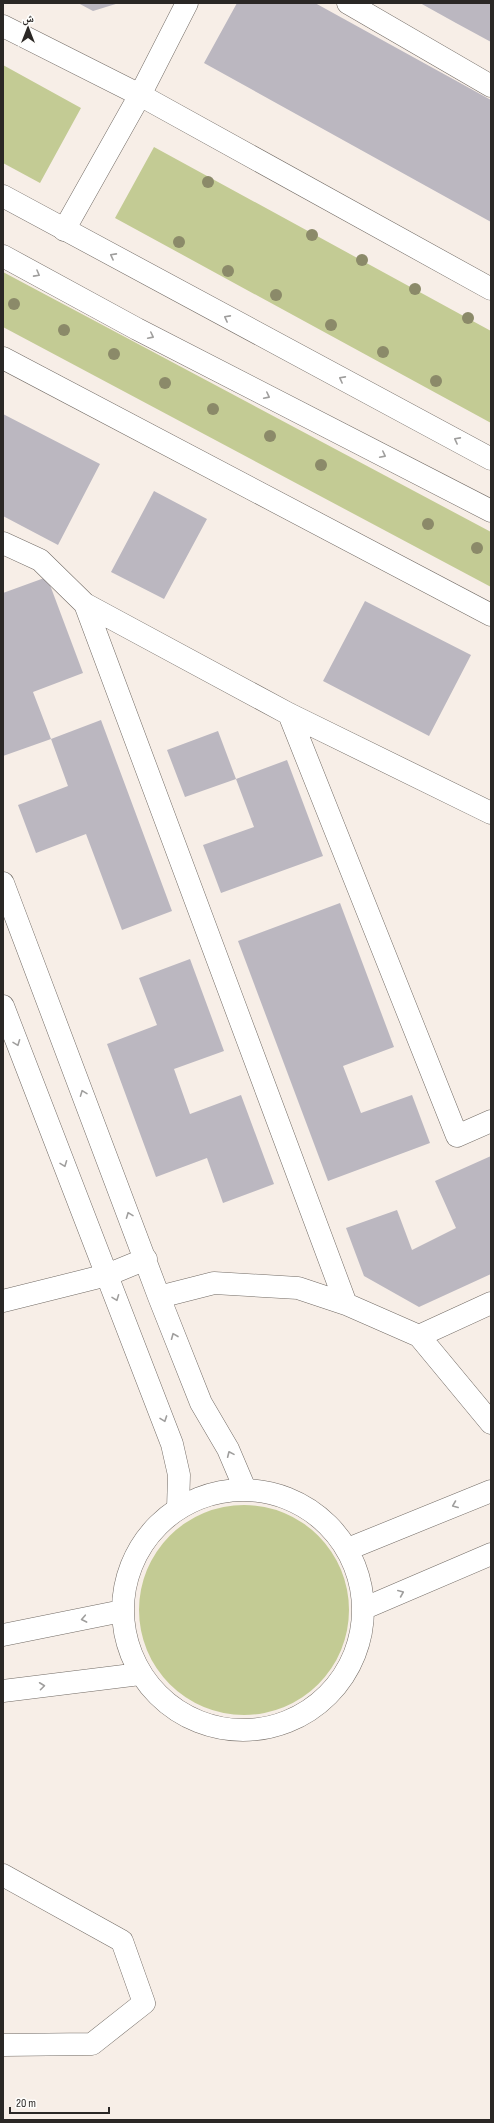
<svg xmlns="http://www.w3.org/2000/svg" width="494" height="2123" font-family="'Sofia Sans Condensed','Noto Naskh Arabic',sans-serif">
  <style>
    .green { fill: #c3cb94 }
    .building { fill: #bbb7c0 }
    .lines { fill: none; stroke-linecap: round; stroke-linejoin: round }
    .minor-casing { stroke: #726b65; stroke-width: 23 }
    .secondary-casing { stroke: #726b65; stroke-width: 23 }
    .primary-casing { stroke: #726b65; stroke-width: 23 }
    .minor { stroke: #fff; stroke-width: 22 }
    .secondary { stroke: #fff; stroke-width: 22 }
    .primary { stroke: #fff; stroke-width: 22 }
    .tree { fill: #8b8a69 }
    .oneway { stroke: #9f9e9d }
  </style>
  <rect width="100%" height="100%" fill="#f7eee7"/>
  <path class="green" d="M 3,65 L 81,108 L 40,183 L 3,163 Z
    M 154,147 L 491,331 L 491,423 L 115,218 Z
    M 3,272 L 491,532 L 491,587 L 3,327 Z
    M139 1610a105 105 0 1 1 210 0a105 105 0 1 1-210 0Z"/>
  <path class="building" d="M 78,3 L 119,3 L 93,11 Z
    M 237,3 L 315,3 L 491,100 L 491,222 L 204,63 Z
    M 420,3 L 491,3 L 491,42 L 456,23 Z
    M 3,414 L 100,464 L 58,545 L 3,516 Z
    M 154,491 L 207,519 L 164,599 L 111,572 Z
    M 47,577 L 83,673 L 33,692 L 51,739 L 101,720 L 172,911 L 122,930 L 86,834 L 36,853 L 18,805 L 68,786 L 51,739 L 3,756 L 3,593 Z
    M 365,601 L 471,655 L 429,736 L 323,681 Z
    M 218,731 L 236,779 L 185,797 L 167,750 Z
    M 287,760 L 323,856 L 221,893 L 203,845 L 254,827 L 236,779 Z
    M 340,903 L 394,1047 L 343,1066 L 361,1113 L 412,1095 L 430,1143 L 328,1181 L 238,941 Z
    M 190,959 L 224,1051 L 174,1069 L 190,1114 L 241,1095 L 274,1184 L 223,1203 L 207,1158 L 156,1177 L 107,1044 L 157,1025 L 139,978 Z
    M 491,1156 L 491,1274 L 419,1307 L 364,1276 L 346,1228 L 397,1210 L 412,1250 L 456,1228 L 435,1181 Z"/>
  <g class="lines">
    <defs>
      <path id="minor" d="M 348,3 L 491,86
        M 3,26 L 140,95 L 491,289
        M 64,230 L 140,95 L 187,3
        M 3,358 L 491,615
        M 3,543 L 40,560 L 85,604 L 289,714 L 491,813
        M 85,604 L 346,1304
        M 289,714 L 457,1136 L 491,1121
        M 3,883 L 159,1297 L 201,1403 L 228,1449 L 245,1489
        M 3,1006 L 172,1444 L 179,1475 L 178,1508
        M 159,1297 L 214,1283 L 298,1288 L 346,1304 L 419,1336 L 491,1423
        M 3,1301 L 107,1275 L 146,1259
        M 419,1336 L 491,1303
        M 3,1875 L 122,1941 L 144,2003 L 92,2044 L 3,2045"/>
      <path id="secondary" d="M123 1610a120 120 0 1 1 240 0a120 120 0 1 1-240 0Z
        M 348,1549 L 491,1491
        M 365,1608 L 491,1554
        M 3,1635 L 122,1611
        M 3,1691 L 140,1674"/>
      <path id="primary" d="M 3,196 L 491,459
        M 3,256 L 137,329 L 491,511"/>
    </defs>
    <use href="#minor" class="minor-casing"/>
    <use href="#secondary" class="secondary-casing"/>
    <use href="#primary" class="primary-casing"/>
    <use href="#minor" class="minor"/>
    <use href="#secondary" class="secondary"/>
    <use href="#primary" class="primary"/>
  </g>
  <g class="tree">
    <circle cx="208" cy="182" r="6"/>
    <circle cx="312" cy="235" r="6"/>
    <circle cx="179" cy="242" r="6"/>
    <circle cx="362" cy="260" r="6"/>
    <circle cx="228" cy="271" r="6"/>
    <circle cx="415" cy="289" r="6"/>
    <circle cx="276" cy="295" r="6"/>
    <circle cx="14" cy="304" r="6"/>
    <circle cx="468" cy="318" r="6"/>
    <circle cx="331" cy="325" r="6"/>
    <circle cx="64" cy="330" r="6"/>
    <circle cx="383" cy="352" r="6"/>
    <circle cx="114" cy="354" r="6"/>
    <circle cx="436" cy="381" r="6"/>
    <circle cx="165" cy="383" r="6"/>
    <circle cx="213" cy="409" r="6"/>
    <circle cx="270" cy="436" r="6"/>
    <circle cx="321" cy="465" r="6"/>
    <circle cx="428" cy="524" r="6"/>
    <circle cx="477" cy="548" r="6"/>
  </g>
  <defs><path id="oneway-chevron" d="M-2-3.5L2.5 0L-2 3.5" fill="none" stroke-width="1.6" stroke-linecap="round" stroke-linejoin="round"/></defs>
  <g class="oneway">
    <use href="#oneway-chevron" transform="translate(113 256) rotate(-152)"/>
    <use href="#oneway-chevron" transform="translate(37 274) rotate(29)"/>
    <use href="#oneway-chevron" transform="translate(227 318) rotate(-152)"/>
    <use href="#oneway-chevron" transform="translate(151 336) rotate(27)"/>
    <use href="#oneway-chevron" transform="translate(342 379) rotate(-152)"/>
    <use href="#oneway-chevron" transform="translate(267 396) rotate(27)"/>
    <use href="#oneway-chevron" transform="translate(457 440) rotate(-152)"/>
    <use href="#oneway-chevron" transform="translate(383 455) rotate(27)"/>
    <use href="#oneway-chevron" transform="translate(17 1043) rotate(69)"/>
    <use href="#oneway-chevron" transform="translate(83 1093) rotate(-111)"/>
    <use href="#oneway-chevron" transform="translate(64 1164) rotate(69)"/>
    <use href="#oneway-chevron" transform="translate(129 1215) rotate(-111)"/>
    <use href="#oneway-chevron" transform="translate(116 1298) rotate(69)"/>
    <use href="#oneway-chevron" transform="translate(174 1336) rotate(-112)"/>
    <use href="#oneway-chevron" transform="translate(164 1419) rotate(70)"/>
    <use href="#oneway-chevron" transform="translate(230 1454) rotate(-114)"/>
    <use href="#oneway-chevron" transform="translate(455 1505) rotate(158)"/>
    <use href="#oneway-chevron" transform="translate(401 1593) rotate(-23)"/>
    <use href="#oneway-chevron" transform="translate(84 1619) rotate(169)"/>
    <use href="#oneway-chevron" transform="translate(42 1686) rotate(-7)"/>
  </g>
  <rect width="494" height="2123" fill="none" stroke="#2a2725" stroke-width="8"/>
  <g transform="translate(28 28)" stroke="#fefdfb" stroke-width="3" paint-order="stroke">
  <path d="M0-3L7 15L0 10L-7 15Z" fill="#2a2725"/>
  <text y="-6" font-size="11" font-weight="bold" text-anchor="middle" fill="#2a2725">ش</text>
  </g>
  <path d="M10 2107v6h99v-6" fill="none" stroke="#2a2725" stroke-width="2"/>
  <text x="16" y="2107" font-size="12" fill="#2a2725" stroke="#fefdfb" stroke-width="3" paint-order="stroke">20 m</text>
</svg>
